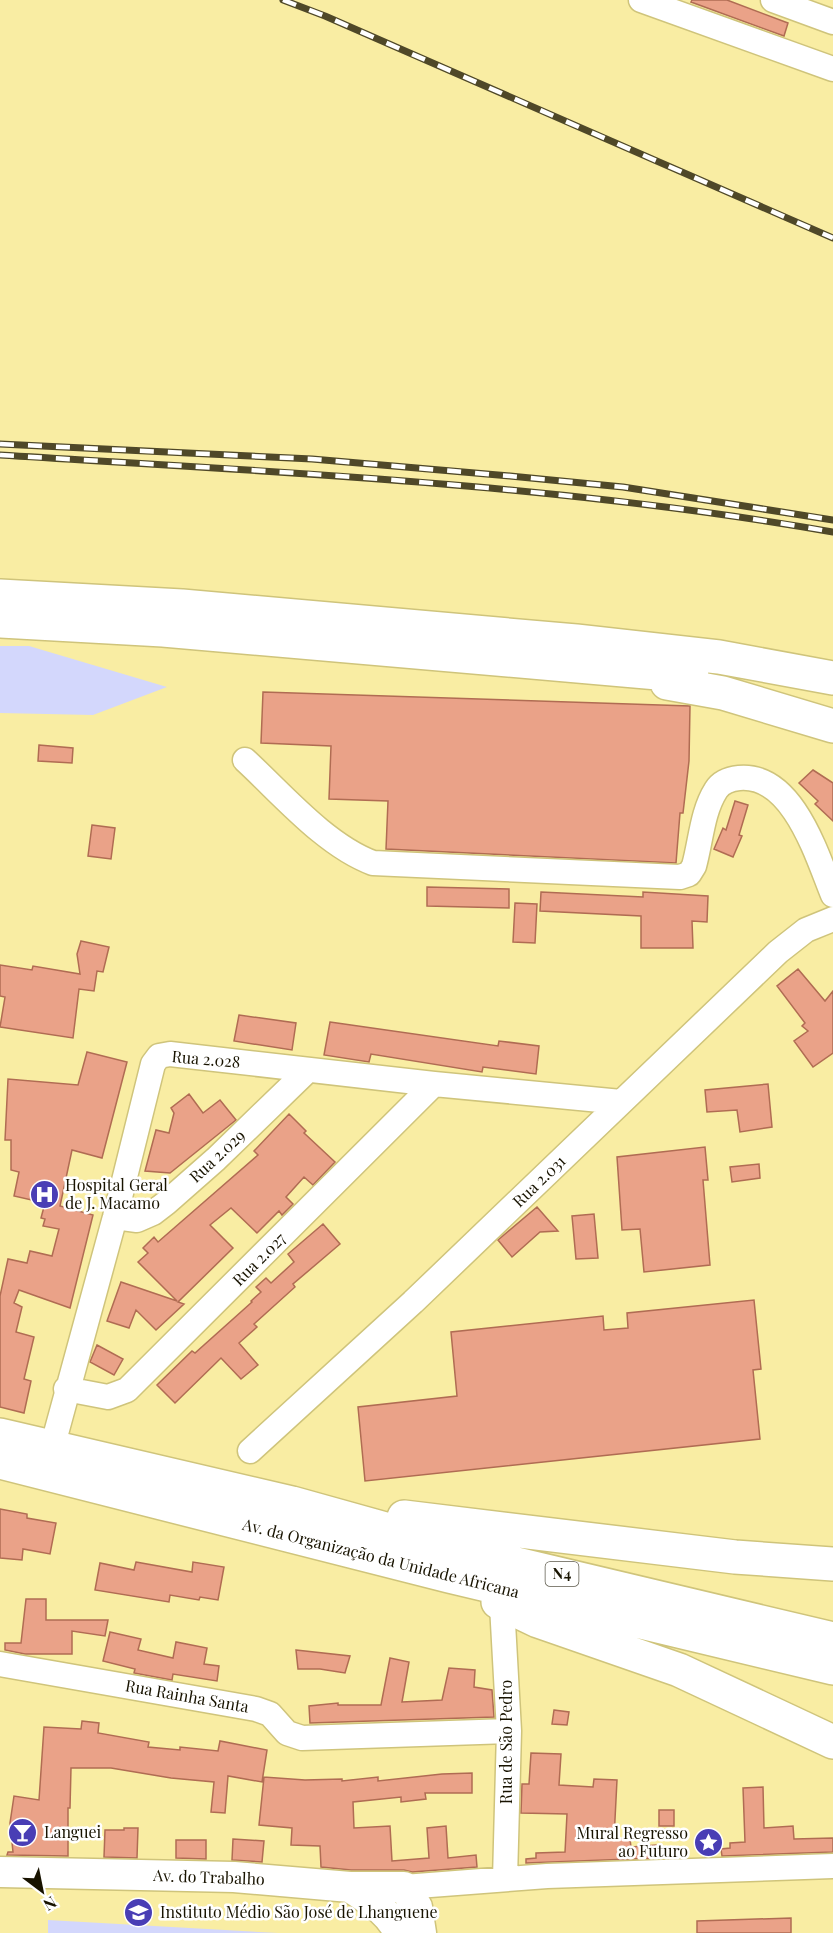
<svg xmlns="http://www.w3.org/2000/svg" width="833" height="1933" font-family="'Playfair Display',serif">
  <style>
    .green { fill: #d3d7fc }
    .building { fill: #eaa288; stroke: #b06c53; stroke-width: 1.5 }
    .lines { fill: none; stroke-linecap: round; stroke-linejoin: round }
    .minor-casing { stroke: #cfc47b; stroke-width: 27 }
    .major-casing { stroke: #cfc47b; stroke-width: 33 }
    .highway-casing { stroke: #cfc47b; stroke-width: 36 }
    .minor { stroke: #fff; stroke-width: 24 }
    .major { stroke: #fff; stroke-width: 30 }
    .highway { stroke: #fff; stroke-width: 33 }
    .rail-casing { stroke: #4f4828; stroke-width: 7 }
    .rail { stroke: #fff; stroke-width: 4.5; stroke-dasharray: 14; stroke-linecap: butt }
    .labels { text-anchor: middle; stroke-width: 5; stroke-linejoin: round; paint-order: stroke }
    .shield { fill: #fff; stroke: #5d5a4c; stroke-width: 1.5 }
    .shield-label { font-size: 15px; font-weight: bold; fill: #181300 }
    .street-label { font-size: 16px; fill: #181300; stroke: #fff }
    .poi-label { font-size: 16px; fill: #181300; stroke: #fff; text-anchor: start }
  </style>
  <rect width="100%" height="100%" fill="#f9eda3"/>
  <path class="green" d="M 0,646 L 29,646 L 167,687 L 93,715 L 0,713 Z
    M 48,1920 L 278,1933 L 48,1933 Z"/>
  <path class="building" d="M 692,0 L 727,0 L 788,23 L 784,36 L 691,2 Z
    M 263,692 L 690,706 L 689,761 L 683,813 L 680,813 L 676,863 L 386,849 L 388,801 L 329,799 L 331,746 L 261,743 Z
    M 39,745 L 73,748 L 72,763 L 38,761 Z
    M 813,770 L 833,783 L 833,821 L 815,804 L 818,801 L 799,783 Z
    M 735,801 L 748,805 L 739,835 L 742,836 L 733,857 L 714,849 L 723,828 L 726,830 Z
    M 92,825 L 115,828 L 111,859 L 88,856 Z
    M 427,887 L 509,889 L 509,908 L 427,906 Z
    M 541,892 L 643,897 L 643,892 L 708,896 L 707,922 L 692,921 L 693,948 L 641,948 L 641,916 L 540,911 Z
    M 515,903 L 537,904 L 535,943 L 513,942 Z
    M 81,941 L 109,947 L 103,972 L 97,971 L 94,991 L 79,989 L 73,1038 L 0,1027 L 5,997 L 0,996 L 0,965 L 32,970 L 33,966 L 80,974 L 77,954 Z
    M 798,969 L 825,1001 L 833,991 L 833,1053 L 813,1067 L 794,1041 L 808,1031 L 802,1026 L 805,1023 L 777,986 Z
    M 239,1015 L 296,1023 L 292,1050 L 234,1041 Z
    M 330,1022 L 498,1046 L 499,1041 L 539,1046 L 536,1074 L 483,1067 L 482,1072 L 371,1054 L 369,1062 L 324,1055 Z
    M 87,1052 L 127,1062 L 102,1158 L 72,1150 L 60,1206 L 93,1215 L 70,1308 L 19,1290 L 14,1303 L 22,1307 L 16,1332 L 34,1337 L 24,1379 L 31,1381 L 24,1413 L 0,1407 L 0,1296 L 8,1259 L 27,1263 L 30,1251 L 52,1256 L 59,1229 L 43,1226 L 45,1219 L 41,1218 L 45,1203 L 14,1196 L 19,1172 L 11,1170 L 11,1140 L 5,1140 L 8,1079 L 78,1085 Z
    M 768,1084 L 772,1127 L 740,1132 L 737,1110 L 707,1112 L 705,1090 Z
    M 189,1094 L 203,1113 L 220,1100 L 236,1120 L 170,1173 L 145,1171 L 156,1130 L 169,1133 L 174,1113 L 171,1108 Z
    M 289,1114 L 306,1131 L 304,1133 L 335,1162 L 313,1185 L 304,1177 L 286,1197 L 293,1204 L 282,1215 L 279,1211 L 257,1233 L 231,1208 L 210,1225 L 233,1248 L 178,1302 L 184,1304 L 156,1330 L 136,1310 L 129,1328 L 107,1321 L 121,1282 L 177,1301 L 138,1262 L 148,1253 L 143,1248 L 154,1237 L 158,1242 L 258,1155 L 254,1151 Z
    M 705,1147 L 708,1180 L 703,1180 L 710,1265 L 644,1272 L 640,1229 L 622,1230 L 617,1157 Z
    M 759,1164 L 760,1178 L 732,1182 L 730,1167 Z
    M 537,1207 L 558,1231 L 540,1232 L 512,1257 L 498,1240 Z
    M 594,1214 L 598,1258 L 576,1259 L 572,1216 Z
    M 323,1224 L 340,1244 L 293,1284 L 295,1287 L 254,1324 L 257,1327 L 239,1343 L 258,1365 L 241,1379 L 221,1358 L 175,1403 L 157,1385 L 192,1351 L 195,1353 L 252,1302 L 251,1301 L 261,1292 L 256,1287 L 266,1278 L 271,1283 L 294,1262 L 288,1254 Z
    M 754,1300 L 761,1369 L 753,1370 L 760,1439 L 365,1481 L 358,1407 L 457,1396 L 451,1332 L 603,1316 L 604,1330 L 628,1328 L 627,1313 Z
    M 97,1345 L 123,1359 L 114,1375 L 90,1362 Z
    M 0,1509 L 27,1514 L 27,1518 L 56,1523 L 50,1554 L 23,1549 L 22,1560 L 0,1558 Z
    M 136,1562 L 192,1572 L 193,1562 L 224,1567 L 218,1600 L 200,1597 L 199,1600 L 170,1595 L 169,1602 L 95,1590 L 100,1563 L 134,1570 Z
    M 26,1599 L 46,1599 L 46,1620 L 108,1620 L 105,1636 L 72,1631 L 72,1654 L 25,1654 L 5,1650 L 5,1643 L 21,1643 Z
    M 110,1632 L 141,1639 L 138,1650 L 173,1658 L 176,1642 L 207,1648 L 204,1664 L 219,1666 L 217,1681 L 173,1674 L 172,1680 L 134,1673 L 135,1669 L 103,1661 Z
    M 296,1650 L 350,1656 L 345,1673 L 320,1669 L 298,1669 Z
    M 390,1658 L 409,1662 L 402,1702 L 442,1700 L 449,1668 L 475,1670 L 474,1687 L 492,1690 L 494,1717 L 310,1723 L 309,1706 L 338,1703 L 338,1705 L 381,1705 Z
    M 554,1710 L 569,1712 L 567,1725 L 552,1724 Z
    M 82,1721 L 99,1723 L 98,1733 L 149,1742 L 148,1747 L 180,1750 L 180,1747 L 218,1751 L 220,1741 L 267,1750 L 262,1782 L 228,1776 L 225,1813 L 211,1812 L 214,1782 L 171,1778 L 111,1768 L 71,1768 L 70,1808 L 68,1808 L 68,1856 L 7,1855 L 8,1852 L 13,1852 L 10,1823 L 14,1796 L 39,1800 L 44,1727 L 81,1729 Z
    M 531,1753 L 561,1754 L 559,1785 L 593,1787 L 594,1779 L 617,1780 L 614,1839 L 630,1839 L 631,1847 L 656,1845 L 656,1858 L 526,1863 L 526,1859 L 536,1858 L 536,1853 L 565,1852 L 567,1814 L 521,1813 L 522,1784 L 529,1784 Z
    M 472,1773 L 472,1793 L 425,1793 L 426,1799 L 401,1802 L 401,1797 L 353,1802 L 354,1828 L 390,1826 L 392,1861 L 429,1858 L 427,1828 L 446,1826 L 448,1858 L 476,1855 L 477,1867 L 412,1872 L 404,1870 L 351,1870 L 321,1867 L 320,1846 L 291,1845 L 292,1828 L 259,1825 L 264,1777 L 305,1780 L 342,1779 L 342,1781 L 378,1777 L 378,1781 L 442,1774 Z
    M 763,1787 L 764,1828 L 793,1826 L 794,1839 L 833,1838 L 833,1852 L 722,1856 L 721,1849 L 730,1848 L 730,1843 L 745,1842 L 743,1788 Z
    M 659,1810 L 674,1810 L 674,1826 L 659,1826 Z
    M 124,1828 L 138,1828 L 137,1858 L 104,1857 L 105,1830 L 124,1830 Z
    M 233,1839 L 264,1841 L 262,1862 L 232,1860 Z
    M 176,1840 L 206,1840 L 206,1859 L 176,1858 Z
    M 791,1918 L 791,1933 L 697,1933 L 697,1921 Z"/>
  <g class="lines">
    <defs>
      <path id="minor" d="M 641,0 L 833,69
        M 773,0 L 833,22
        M 245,760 C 282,794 325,845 373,863 L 680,877 L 689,874 L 694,866 C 701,841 702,812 716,790 C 721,782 729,779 739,778 C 793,773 817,856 833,895
        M 115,1217 L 137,1220 L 153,1213 L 166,1203 L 216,1159 L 308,1070
        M 66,1389 L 108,1397 L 127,1390 L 434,1084
        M 52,1448 L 115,1217 L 153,1064 L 159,1056 L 170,1054 L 434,1084 L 621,1102
        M 250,1451 L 413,1302 L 778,952 L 806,930 L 833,919
        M 502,1605 L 509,1731 L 505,1879
        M 0,1664 L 256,1709 L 270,1714 L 287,1733 L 302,1738 L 509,1731
        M 404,1887 L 547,1876 L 833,1866"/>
      <path id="major" d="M 0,1872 L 234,1877 L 350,1887 L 404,1887 L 417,1907 L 421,1933
        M 350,1887 C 369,1900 389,1911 399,1933"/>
      <path id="highway" d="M 0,596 L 182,606 L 576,641 L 719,657 L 833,678
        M 0,621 L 163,630 L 692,676
        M 667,683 L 723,693 L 833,726
        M 0,1435 L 292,1503 L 475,1554 L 833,1639
        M 0,1462 L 449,1576 L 833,1668
        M 404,1517 L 735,1557 L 833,1564
        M 498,1602 L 538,1621 L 679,1670 L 833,1742"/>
    </defs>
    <use href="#minor" class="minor-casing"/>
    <use href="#major" class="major-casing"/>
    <use href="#highway" class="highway-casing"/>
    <use href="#minor" class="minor"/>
    <use href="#major" class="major"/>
    <use href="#highway" class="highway"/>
    <defs>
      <path id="rail" d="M 283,0 L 325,16 L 833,238
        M 0,444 L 312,459 L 510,476 L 623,487 L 833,520
        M 0,455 C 278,472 558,484 833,532"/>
    </defs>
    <use href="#rail" class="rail-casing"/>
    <use href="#rail" class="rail"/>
  </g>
  <defs>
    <symbol id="hospital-disc" viewBox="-11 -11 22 22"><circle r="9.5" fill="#493eb5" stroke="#fff"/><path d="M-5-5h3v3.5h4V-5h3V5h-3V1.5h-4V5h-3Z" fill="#fff"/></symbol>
    <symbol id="bar-disc" viewBox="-11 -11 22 22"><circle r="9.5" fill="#493eb5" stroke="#fff"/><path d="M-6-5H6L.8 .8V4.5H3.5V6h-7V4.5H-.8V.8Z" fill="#fff"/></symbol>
    <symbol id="sight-disc" viewBox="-11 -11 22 22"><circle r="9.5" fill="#493eb5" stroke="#fff"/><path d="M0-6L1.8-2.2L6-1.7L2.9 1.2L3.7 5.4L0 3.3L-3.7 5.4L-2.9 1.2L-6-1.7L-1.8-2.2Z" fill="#fff"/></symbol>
    <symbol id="school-disc" viewBox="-11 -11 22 22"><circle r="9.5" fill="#493eb5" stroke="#fff"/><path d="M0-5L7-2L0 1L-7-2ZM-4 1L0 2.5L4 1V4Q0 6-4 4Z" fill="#fff"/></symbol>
  </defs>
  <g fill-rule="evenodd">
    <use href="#hospital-disc" x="28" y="1178" width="33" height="33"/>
    <use href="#bar-disc" x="6" y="1816" width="33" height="33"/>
    <use href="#sight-disc" x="692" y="1826" width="33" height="33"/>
    <use href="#school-disc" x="122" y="1896" width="33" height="33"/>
  </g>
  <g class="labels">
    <rect class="shield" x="545.5" y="1562" width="33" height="24" rx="4.5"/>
    <g class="shield-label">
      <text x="562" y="1579">N4</text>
    </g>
    <g class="street-label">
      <text transform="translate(206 1059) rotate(5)" y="6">Rua 2.028</text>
      <text transform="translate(217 1156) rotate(-43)" y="6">Rua 2.029</text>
      <text transform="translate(539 1181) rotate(-44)" y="6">Rua 2.031</text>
      <text transform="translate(259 1259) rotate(-45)" y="6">Rua 2.027</text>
      <text transform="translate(381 1558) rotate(14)" y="6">Av. da Organização da Unidade Africana</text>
      <text transform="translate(187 1696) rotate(10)" y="6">Rua Rainha Santa</text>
      <text transform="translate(506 1742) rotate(-90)" y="6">Rua de São Pedro</text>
      <text transform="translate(209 1877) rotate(2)" y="6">Av. do Trabalho</text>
    </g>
    <g class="poi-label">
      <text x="65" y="1191">Hospital Geral<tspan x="65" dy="18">de J. Macamo</tspan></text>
      <text x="44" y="1838">Languei</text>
      <text x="688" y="1839" text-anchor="end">Mural Regresso<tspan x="688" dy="18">ao Futuro</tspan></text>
      <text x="160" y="1918">Instituto Médio São José de Lhanguene</text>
    </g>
  </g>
  <g transform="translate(42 1891) rotate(148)" stroke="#ffffff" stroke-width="4.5" paint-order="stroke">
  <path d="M0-4.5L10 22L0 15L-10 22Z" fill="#181300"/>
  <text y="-9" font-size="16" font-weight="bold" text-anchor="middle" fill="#181300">N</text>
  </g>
</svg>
